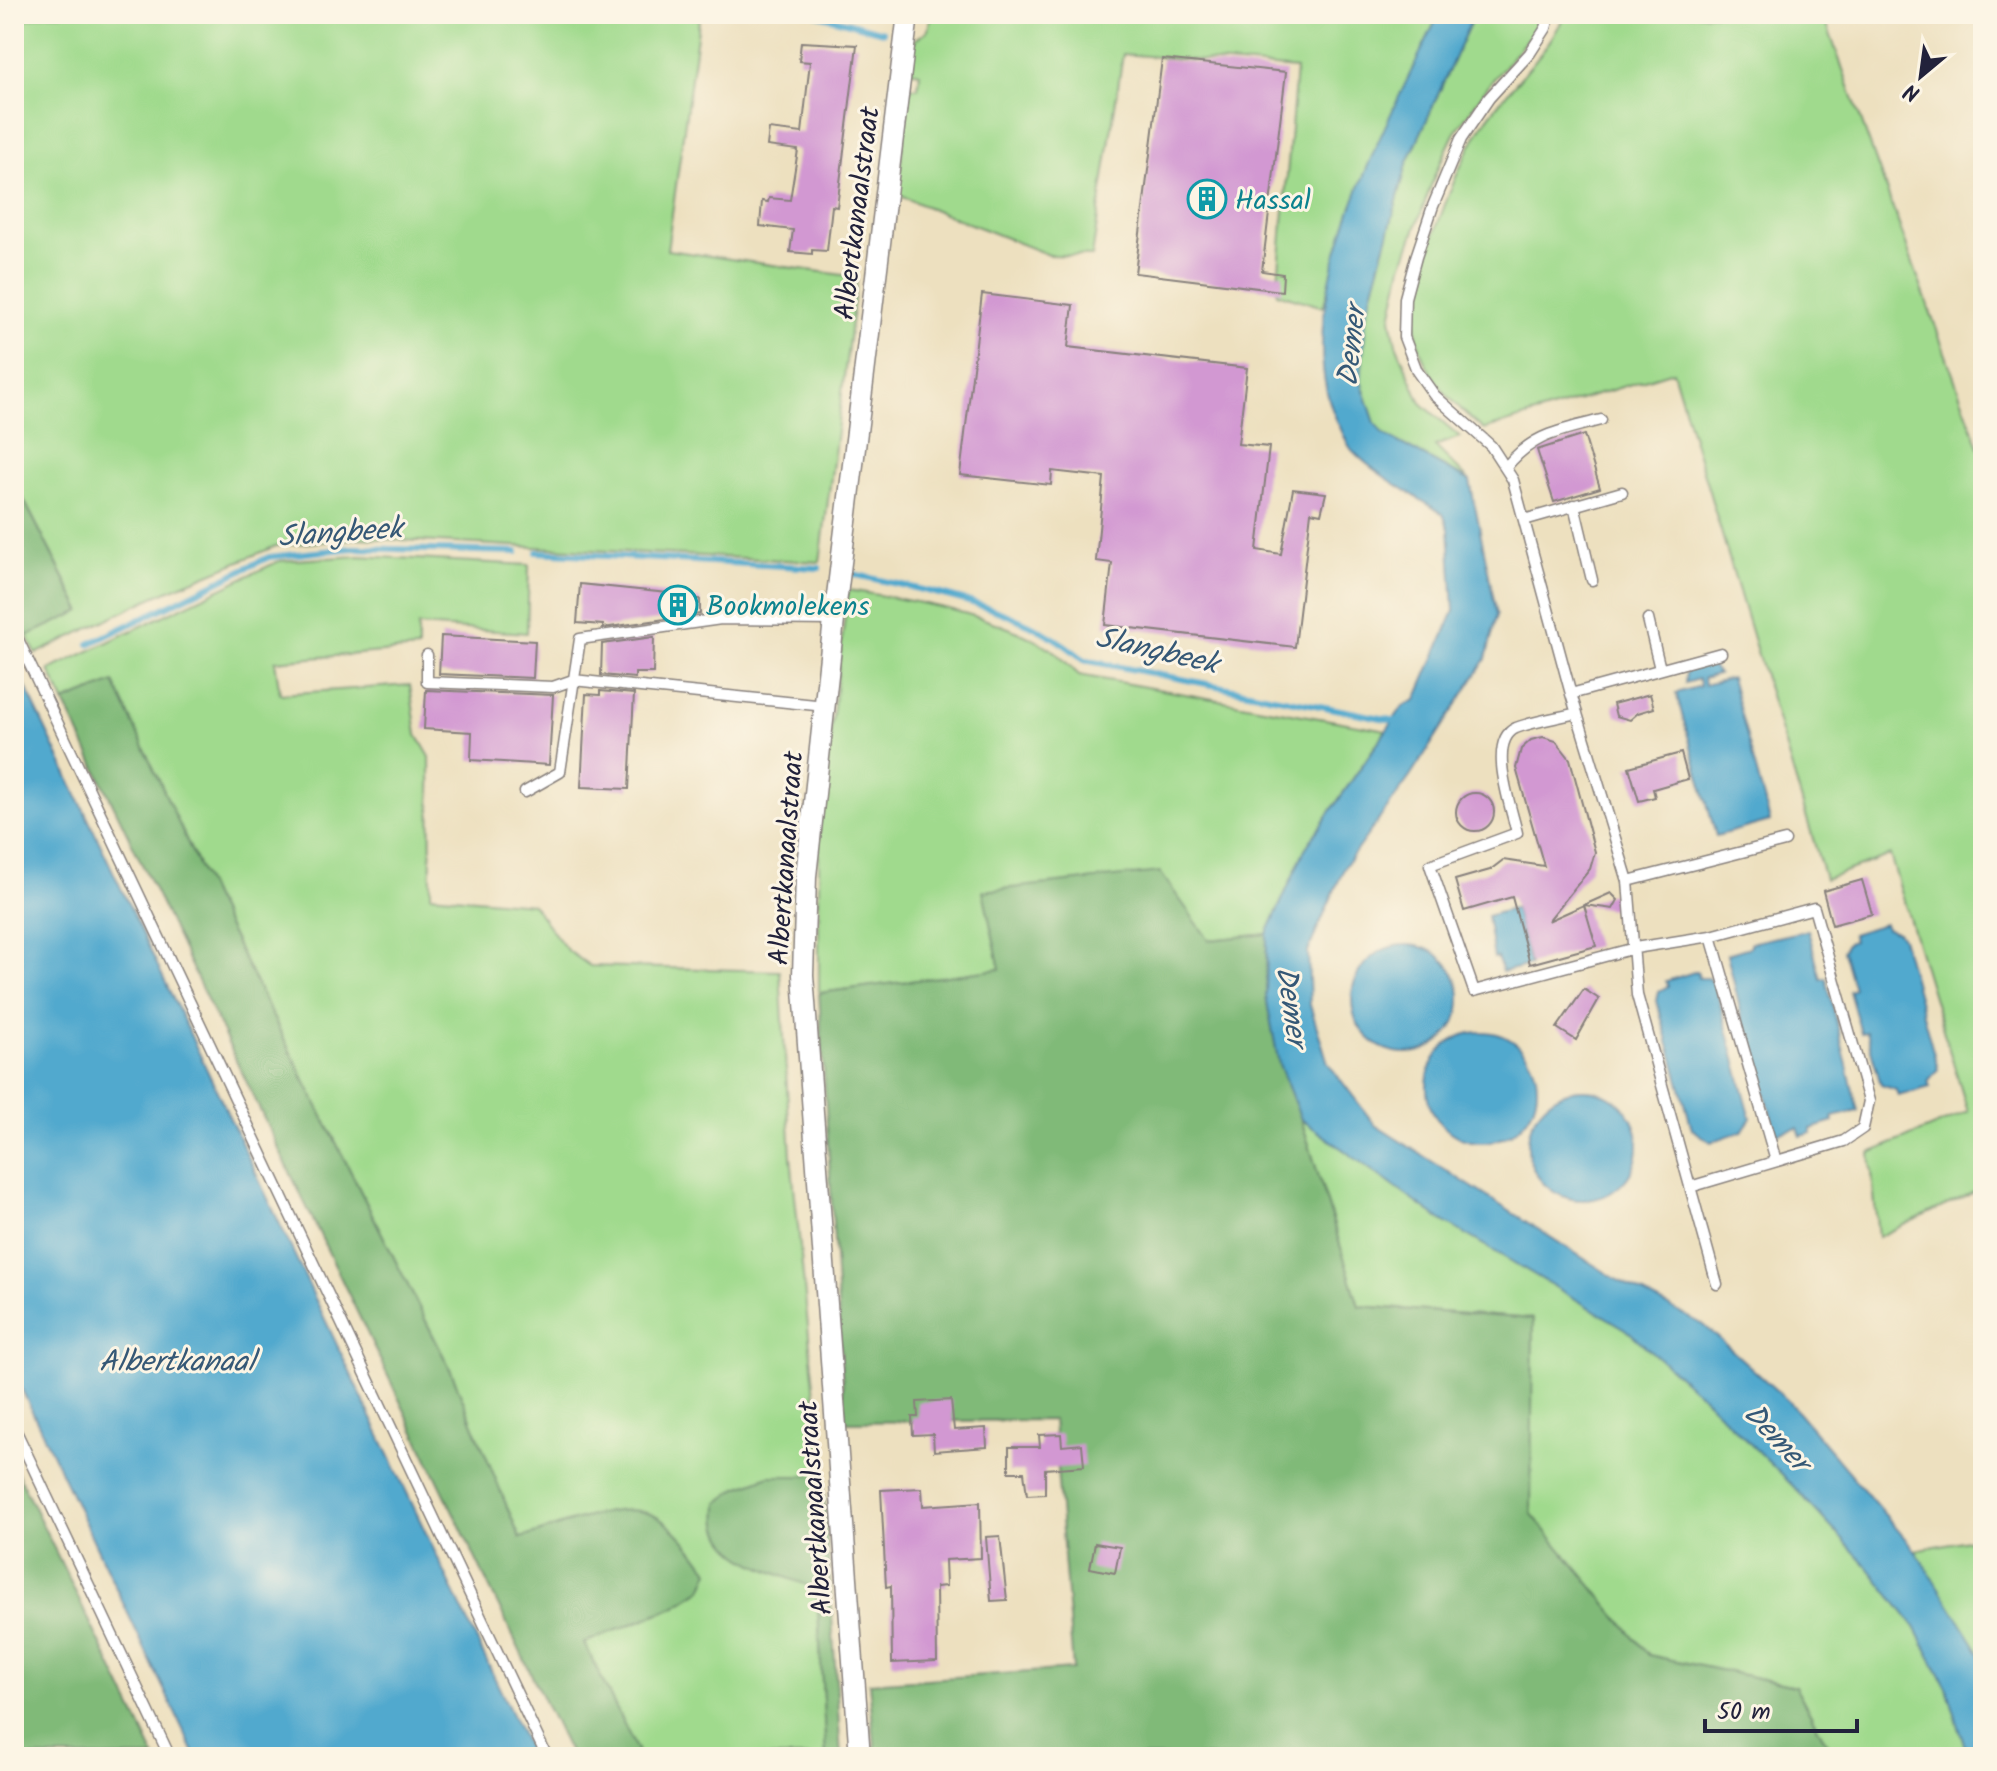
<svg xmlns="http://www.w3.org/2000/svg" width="1997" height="1771" font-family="Kalam,sans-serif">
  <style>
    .green { fill: #a0da8d; stroke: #617e64; stroke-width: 2 }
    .forest { fill: #80ba78; stroke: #516e5a; stroke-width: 2 }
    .water { fill: #51a9ce; stroke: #3a6684; stroke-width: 2 }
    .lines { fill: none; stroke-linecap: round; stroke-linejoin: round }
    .stream { stroke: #51a9ce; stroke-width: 6 }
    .building { fill: #d298d2 }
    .lane-casing { stroke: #88817d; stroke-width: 13 }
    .street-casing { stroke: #88817d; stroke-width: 23 }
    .lane { stroke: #fff; stroke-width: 10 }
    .street { stroke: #fff; stroke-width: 20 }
    .labels { text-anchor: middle; stroke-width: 6; stroke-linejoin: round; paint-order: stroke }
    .culture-label { font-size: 28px; fill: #0d838f; stroke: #fcf5e5; text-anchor: start }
    .street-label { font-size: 28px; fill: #22223b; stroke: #fcf5e5 }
    .water-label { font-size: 30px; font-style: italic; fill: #355876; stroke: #fcf5e5 }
  </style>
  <rect width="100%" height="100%" fill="#fcf5e5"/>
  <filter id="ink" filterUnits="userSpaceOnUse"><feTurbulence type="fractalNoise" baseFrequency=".0125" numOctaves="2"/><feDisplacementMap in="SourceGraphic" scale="16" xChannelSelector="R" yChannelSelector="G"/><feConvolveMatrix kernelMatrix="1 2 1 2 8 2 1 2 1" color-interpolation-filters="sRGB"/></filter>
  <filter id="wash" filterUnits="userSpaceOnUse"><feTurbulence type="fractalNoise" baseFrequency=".006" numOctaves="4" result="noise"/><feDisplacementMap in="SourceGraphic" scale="32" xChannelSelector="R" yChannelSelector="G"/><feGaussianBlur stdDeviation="1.8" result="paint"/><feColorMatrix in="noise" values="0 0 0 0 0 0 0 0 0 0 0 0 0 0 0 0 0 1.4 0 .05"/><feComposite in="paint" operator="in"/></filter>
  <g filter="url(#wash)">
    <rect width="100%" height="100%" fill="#ede0bf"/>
    <path class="green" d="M 47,14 L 700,14 L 667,250 L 857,277 L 820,562 L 361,538 L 276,546 L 153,597 L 36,654 L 27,636 L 81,610 L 14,481 L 14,22 Z
      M 931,14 L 1439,14 L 1352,207 L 1323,307 L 1277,293 L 1296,69 L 1123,54 L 1092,256 L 1049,255 L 897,195 L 909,87 L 918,88 L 920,73 L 911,71 L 915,40 L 928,30 Z
      M 1474,14 L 1539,14 L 1534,31 L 1487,87 L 1454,134 L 1436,172 L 1402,266 L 1391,318 L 1396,344 L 1421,403 L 1460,437 L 1435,446 L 1470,481 L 1383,434 L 1375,423 L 1361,381 L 1366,315 L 1407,164 Z
      M 1565,14 L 1823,14 L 1983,458 L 1983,1188 L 1878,1237 L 1870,1153 L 1968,1112 L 1890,855 L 1825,879 L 1673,371 L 1484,430 C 1402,362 1404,322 1437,226 C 1450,191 1462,158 1482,126 C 1508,86 1545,58 1565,14 Z
      M 359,556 L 529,565 L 527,633 L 418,626 L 418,649 L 275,661 L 280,694 L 410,685 L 417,735 L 430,757 L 431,895 L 532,904 L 567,950 L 590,966 L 780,971 L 791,1156 L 823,1476 L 769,1476 L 773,1572 L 817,1588 L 826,1757 L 640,1757 L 584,1643 L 674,1607 L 702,1589 C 697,1575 694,1555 685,1543 C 644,1486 573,1522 520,1539 L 451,1371 L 213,898 L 114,683 L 64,702 L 49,670 L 279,561 Z
      M 848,590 C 913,601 987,612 1046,646 C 1058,652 1068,665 1079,675 L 1386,730 L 1305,849 L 1267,934 L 1209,940 L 984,891 L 1001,969 L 819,993 L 819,830 Z
      M 1301,1119 L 1435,1216 L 1626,1329 L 1702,1396 L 1794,1487 L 1867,1566 L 1915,1627 L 1947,1687 L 1968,1757 L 1834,1757 L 1795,1686 L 1649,1656 L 1530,1513 L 1533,1319 L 1359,1306 Z
      M 1983,1537 L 1983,1661 L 1915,1550 Z"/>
    <path class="forest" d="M 14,481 L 81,611 L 27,636 L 14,608 Z
      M 114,682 L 213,898 L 451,1371 L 520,1538 C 555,1530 618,1498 653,1515 C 675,1525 694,1553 710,1571 L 702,1589 L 674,1607 L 584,1643 L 640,1757 L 571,1757 L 64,702 Z
      M 1160,872 L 1209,940 L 1267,934 L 1266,997 L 1279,1064 L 1301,1119 L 1359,1306 L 1533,1319 L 1531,1513 L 1649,1655 L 1795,1686 L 1834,1757 L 876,1757 L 869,1683 L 1073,1669 L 1053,1420 L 845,1422 L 819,993 L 1000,969 L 983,891 Z
      M 14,1466 L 142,1729 L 155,1757 L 22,1757 L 14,1737 Z
      M 769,1476 L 823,1476 L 841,1757 L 826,1757 L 817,1589 C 787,1576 729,1564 719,1528 C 716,1521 718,1510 718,1503 L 738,1488 Z"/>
    <path class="water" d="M 1439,14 L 1474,14 L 1407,164 L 1366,315 L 1361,381 L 1375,423 L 1383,434 L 1470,481 L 1497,615 L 1486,659 L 1410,777 L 1345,866 L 1308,951 L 1310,1005 L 1328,1063 L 1375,1125 L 1619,1281 L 1704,1325 L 1788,1401 L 1915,1550 L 1976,1647 L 1983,1661 L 1983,1757 L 1968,1757 L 1947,1687 L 1915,1627 L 1867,1566 L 1794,1487 L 1702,1396 L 1626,1329 L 1435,1216 L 1301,1119 L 1279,1064 L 1266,997 L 1267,934 L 1305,849 L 1403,706 L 1416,700 L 1454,611 L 1449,529 L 1443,514 C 1414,494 1378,477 1353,451 C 1347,445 1343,433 1339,425 C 1280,311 1389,121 1439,14 Z
      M 14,662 L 532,1757 L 196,1757 L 14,1373 Z
      M 1710,664 L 1718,674 L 1703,678 L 1704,685 L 1731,678 L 1770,821 L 1716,836 L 1676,693 L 1700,686 L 1698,679 L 1685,683 L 1686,670 Z
      M 1515,908 L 1530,965 L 1502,972 L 1497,957 L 1494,958 L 1487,916 Z
      M 1884,924 L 1886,929 L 1898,932 L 1902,938 L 1938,1069 L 1928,1081 L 1930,1087 L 1898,1096 L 1896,1090 L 1881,1085 L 1866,1032 L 1861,1033 L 1849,991 L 1854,989 L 1843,951 L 1847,943 L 1854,941 L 1852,934 Z
      M 1808,930 L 1821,979 L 1826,978 L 1858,1111 L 1833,1117 L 1834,1122 L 1811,1129 L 1812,1133 L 1801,1136 L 1798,1128 L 1776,1134 L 1765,1092 L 1760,1093 L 1727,954 L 1750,947 L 1750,943 Z
      M1352 999a54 54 0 1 1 108 0a54 54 0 1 1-108 0Z
      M 1697,971 L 1699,978 L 1708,978 L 1715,985 L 1751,1118 L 1742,1131 L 1711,1142 L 1692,1129 L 1657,1001 L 1659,991 L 1668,986 L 1666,981 Z
      M1427 1087a55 55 0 1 1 110 0a55 55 0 1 1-110 0Z
      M1528 1145a55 55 0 1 1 110 0a55 55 0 1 1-110 0Z"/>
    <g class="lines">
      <path class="stream" d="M 816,14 L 883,32
        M 537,552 L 819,568
        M 853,574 C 932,593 1021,605 1084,660 L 1397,721
        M 89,644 L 269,557 L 353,548 L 517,552"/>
    </g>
    <g id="blocks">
      <path class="building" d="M 801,42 L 857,45 L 837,207 L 832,206 L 827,251 L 812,250 L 812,254 L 790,252 L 793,230 L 760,226 L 762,201 L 768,202 L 769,198 L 790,200 L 798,150 L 767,146 L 769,129 L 802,133 L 810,62 L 799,61 Z
        M 1162,59 L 1286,72 L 1262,271 L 1283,274 L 1282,291 L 1135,273 Z
        M 982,294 L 1073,305 L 1068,347 L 1247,368 L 1238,444 L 1269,447 L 1257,550 L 1281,554 L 1293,489 L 1326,493 L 1321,514 L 1311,512 L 1295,647 L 1105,625 L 1112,563 L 1096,561 L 1104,477 L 1052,471 L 1051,485 L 960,475 Z
        M 1584,435 L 1600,488 L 1554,502 L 1537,450 Z
        M 580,584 L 687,595 L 687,599 L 700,599 L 700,614 L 603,628 L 603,625 L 577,623 Z
        M 441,636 L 535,641 L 533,678 L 439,674 Z
        M 654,637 L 653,673 L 635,673 L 635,678 L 601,675 L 602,644 Z
        M 426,690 L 553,695 L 549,765 L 471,760 L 472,732 L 424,729 Z
        M 600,691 L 634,694 L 629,789 L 581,787 L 586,694 L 600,695 Z
        M 1650,694 L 1654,708 L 1638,713 L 1630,720 L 1616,716 L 1613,704 Z
        M 1543,737 L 1556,741 L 1570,759 L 1595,852 L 1590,869 L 1548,921 L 1584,905 L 1596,946 L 1530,964 L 1512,897 L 1464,911 L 1455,880 L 1490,870 L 1503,860 L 1544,866 L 1516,768 L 1521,749 L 1531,740 Z
        M 1681,753 L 1688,779 L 1653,789 L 1655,797 L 1639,801 L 1629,767 Z
        M1456 812a19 19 0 1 1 38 0a19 19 0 1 1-38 0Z
        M 1862,880 L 1872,914 L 1832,925 L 1823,891 Z
        M 1611,893 L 1618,900 L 1613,909 L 1584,905 Z
        M 1584,989 L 1599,999 L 1576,1040 L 1557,1028 Z
        M 951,1400 L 954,1430 L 986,1428 L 987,1447 L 934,1451 L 933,1434 L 913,1435 L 912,1417 L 918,1417 L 917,1402 Z
        M 1061,1434 L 1062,1446 L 1082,1444 L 1084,1466 L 1045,1469 L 1045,1494 L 1027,1495 L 1024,1472 L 1009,1472 L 1009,1447 L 1040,1447 L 1039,1435 Z
        M 922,1488 L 923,1506 L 980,1502 L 981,1558 L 945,1560 L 946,1586 L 936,1587 L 937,1661 L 892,1663 L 891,1586 L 886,1587 L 881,1490 Z
        M 1000,1536 L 1007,1600 L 991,1601 L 986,1537 Z
        M 1095,1543 L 1120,1547 L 1115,1573 L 1090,1568 Z"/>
    </g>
  </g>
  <g filter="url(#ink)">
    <use href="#blocks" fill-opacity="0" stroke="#88817d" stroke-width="2"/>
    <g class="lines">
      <defs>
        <path id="lane" d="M 1550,14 L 1546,28 L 1530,53 L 1489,98 L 1461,139 L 1433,206 L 1416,257 L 1405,298 L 1404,337 L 1417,371 L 1434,395 L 1491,446 L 1513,480 L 1571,694 L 1628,881 L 1637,995 L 1717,1284
          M 1506,467 C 1534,433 1560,431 1601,420
          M 1574,505 L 1592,580
          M 1524,520 L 1622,492
          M 1648,619 L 1660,669
          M 14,631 L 547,1757
          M 427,655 L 427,682 L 553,687 L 573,680 L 825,706
          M 1571,694 L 1721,653
          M 1577,713 C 1557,718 1535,721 1516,728 C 1486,741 1512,809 1517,833 L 1430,865 L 1474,991 L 1635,948 L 1711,936 L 1814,908 L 1869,1101 L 1863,1128 L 1844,1141 L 1690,1187
          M 525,792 L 560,772 L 580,639 L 721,619 L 834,620
          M 1628,881 L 1785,841
          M 1711,936 L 1776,1161
          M 14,1427 L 170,1757"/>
        <path id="street" d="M 860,1757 L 803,975 L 806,876 L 834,620 L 908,14"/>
      </defs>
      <use href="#lane" class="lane-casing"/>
      <use href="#street" class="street-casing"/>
      <use href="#lane" class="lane"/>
      <use href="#street" class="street"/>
    </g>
  </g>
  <defs>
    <symbol id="building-ring" viewBox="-11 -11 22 22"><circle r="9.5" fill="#fcf5e5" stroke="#0f9aa8" stroke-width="1.5"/><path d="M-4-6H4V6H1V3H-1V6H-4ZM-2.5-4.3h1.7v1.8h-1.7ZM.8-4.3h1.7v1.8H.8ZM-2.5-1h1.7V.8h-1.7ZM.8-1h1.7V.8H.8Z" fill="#0f9aa8"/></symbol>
  </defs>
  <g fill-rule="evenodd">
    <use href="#building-ring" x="1185" y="177" width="44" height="44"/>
    <use href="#building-ring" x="656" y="583" width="44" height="44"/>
  </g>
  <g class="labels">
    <g class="culture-label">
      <text x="1235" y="209">Hassal</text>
      <text x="706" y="615">Bookmolekens</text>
    </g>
    <g class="street-label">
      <text transform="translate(856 213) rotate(-83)" y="10">Albertkanaalstraat</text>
      <text transform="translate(785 858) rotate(-86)" y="10">Albertkanaalstraat</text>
      <text transform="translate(814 1508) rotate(-94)" y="10">Albertkanaalstraat</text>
    </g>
    <g class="water-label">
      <text transform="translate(1351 346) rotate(-84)" y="10">Demer</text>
      <text transform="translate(340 532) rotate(-4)" y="10">Slangbeek</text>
      <text transform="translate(1157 650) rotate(13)" y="10">Slangbeek</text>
      <text transform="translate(1292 1006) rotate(82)" y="10">Demer</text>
      <text x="177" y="1371">Albertkanaal</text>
      <text transform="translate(1777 1437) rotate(47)" y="10">Demer</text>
    </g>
  </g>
  <rect width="1997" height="1771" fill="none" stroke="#fcf5e5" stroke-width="48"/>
  <g transform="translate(1921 76) rotate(209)" stroke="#fcf5e5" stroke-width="6" paint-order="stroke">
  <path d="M0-6L14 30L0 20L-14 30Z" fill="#22223b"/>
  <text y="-12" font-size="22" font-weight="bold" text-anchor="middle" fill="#22223b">N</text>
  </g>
  <path d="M1705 1719v12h152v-12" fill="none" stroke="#22223b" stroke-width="4"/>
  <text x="1717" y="1719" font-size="24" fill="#22223b" stroke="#fcf5e5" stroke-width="6" paint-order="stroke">50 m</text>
</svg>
